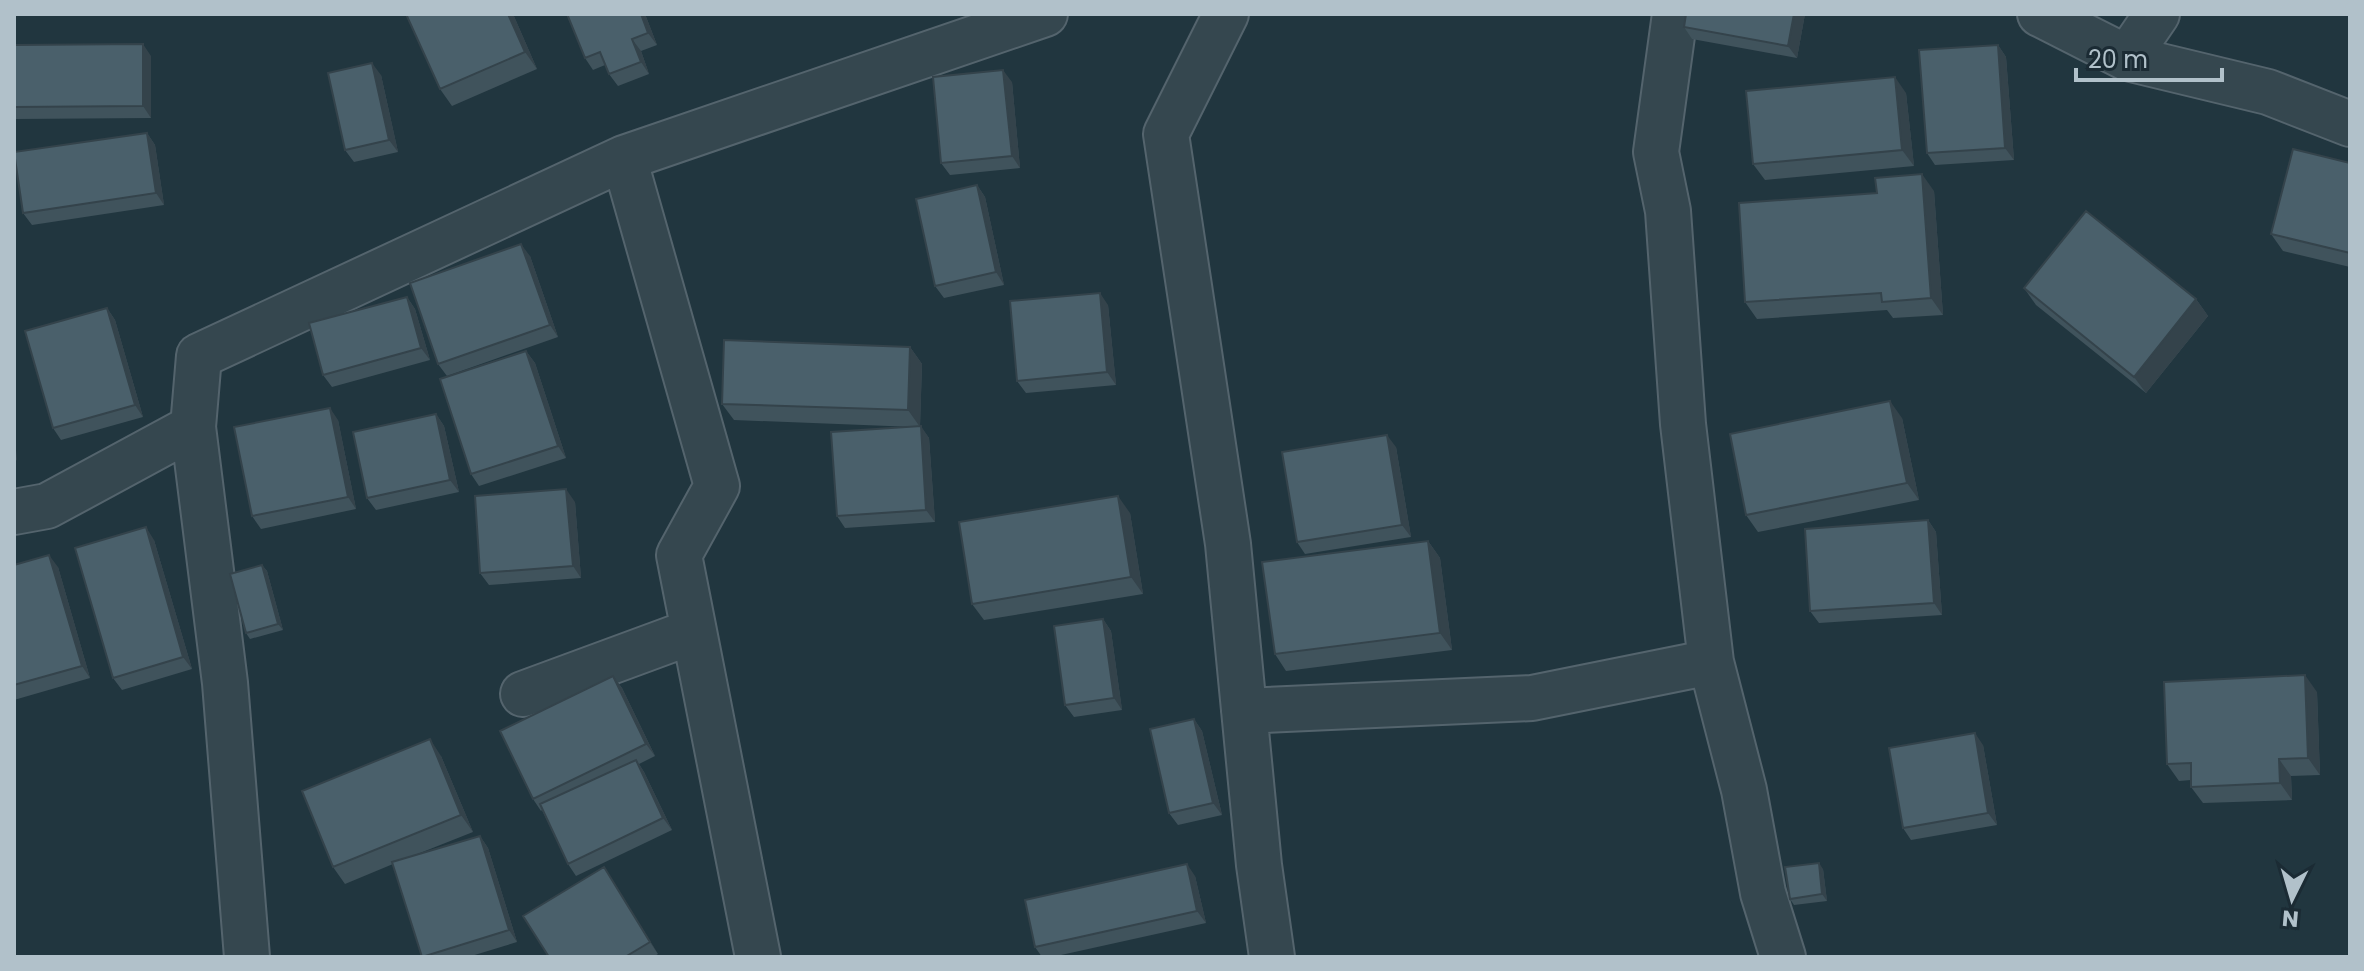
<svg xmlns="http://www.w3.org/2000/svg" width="2364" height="971" font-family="Poppins,sans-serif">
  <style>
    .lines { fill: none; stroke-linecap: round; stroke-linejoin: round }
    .minor-casing { stroke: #54646d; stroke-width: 48 }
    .minor { stroke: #35474f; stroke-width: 44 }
    .wall { fill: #40535c }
    .shaded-wall { fill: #34434b }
    .building { fill: #4a606b; stroke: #34434b; stroke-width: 2 }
  </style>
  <rect width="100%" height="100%" fill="#21363f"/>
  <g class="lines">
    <defs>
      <path id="minor" d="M 1226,14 L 1166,134 L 1228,544 L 1259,865 L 1272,957
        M 2040,14 L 2127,58 L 2268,92 L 2350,124
        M 2127,58 L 2157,14
        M 624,158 L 717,486 L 679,555 L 758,957
        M 14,512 L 47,506 L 193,427
        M 1711,662 L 1744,790 L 1763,893 L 1783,957
        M 523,694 L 694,631
        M 1244,711 L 1532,698 L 1711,662 L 1683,424 L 1668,211 L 1656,152 L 1675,14
        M 247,957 L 225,683 L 193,427 L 199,356 L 624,158 L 1045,14"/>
    </defs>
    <use href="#minor" class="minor-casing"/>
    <use href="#minor" class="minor"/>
  </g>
  <path class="wall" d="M 513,14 L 537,69 L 452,106 L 440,89 Z
    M 567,14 L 645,14 L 657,45 L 641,51 L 649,74 L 618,86 L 609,74 L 605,65 L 593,70 L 585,58 Z
    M 1805,14 L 1797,58 L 1692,39 L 1684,27 Z
    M 14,45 L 151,56 L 151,118 L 16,119 L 14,116 Z
    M 1998,45 L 2006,57 L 2014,160 L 1935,165 L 1927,153 Z
    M 381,75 L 398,152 L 354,162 L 345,150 Z
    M 1012,82 L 1020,168 L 950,175 L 941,163 Z
    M 1906,93 L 1914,166 L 1765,180 L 1753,164 Z
    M 147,133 L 155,145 L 164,205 L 32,225 L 23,213 Z
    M 2350,163 L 2350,267 L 2283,251 L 2271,234 Z
    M 977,185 L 985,197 L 1004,285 L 944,298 L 935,286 Z
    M 1934,191 L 1943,315 L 1893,318 L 1887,310 L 1757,319 L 1745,302 Z
    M 530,256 L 558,337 L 447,376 L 438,364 Z
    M 2024,288 L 2196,299 L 2208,316 L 2146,393 L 2036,305 Z
    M 407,297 L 415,309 L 430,360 L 332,387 L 323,375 Z
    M 1108,305 L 1116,385 L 1026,393 L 1017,381 Z
    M 107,308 L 115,320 L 143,417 L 61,440 L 53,428 Z
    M 910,347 L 922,364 L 920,426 L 929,438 L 935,522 L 845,528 L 837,516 L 914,427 L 734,420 L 722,404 Z
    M 526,351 L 535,363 L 566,458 L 479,486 L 471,474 Z
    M 436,414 L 444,426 L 459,492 L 376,510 L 367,498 Z
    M 1902,418 L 1919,500 L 1758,532 L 1746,515 Z
    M 338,420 L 356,509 L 261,529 L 252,516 Z
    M 1396,447 L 1411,537 L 1305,554 L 1297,542 Z
    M 575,502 L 581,578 L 489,585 L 480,573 Z
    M 1130,513 L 1143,594 L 984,620 L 972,604 Z
    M 1928,520 L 1936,532 L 1942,615 L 1819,623 L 1810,611 Z
    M 154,540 L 192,669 L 122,690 L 113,678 Z
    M 1428,541 L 1440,558 L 1452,650 L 1286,671 L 1275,654 Z
    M 14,565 L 58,567 L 90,678 L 14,700 Z
    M 262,565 L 267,571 L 283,630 L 250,639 L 246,633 Z
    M 1103,619 L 1111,631 L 1122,710 L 1074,717 L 1065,705 Z
    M 613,676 L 622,688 L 655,756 L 639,764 L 644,772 L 672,830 L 576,876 L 568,864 L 542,810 L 541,811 L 533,799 Z
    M 2317,692 L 2320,775 L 2291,776 L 2292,800 L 2203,803 L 2191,787 L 2191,780 L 2179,781 L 2167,764 Z
    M 1194,719 L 1202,731 L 1222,815 L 1178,825 L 1169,813 Z
    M 1983,745 L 1997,825 L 1911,840 L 1903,828 Z
    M 441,756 L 473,832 L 415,855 L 480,836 L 488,848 L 517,942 L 468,957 L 422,957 L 393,864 L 345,884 L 333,867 Z
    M 604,867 L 658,954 L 653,957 L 549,957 Z
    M 1823,869 L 1827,901 L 1794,905 L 1790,899 Z
    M 1195,876 L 1206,923 L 1052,957 L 1042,957 L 1035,947 Z"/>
  <path class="shaded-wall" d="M 508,14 L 513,14 L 537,69 L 525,52 Z
    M 641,14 L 645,14 L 657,45 L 648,33 Z
    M 1794,14 L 1805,14 L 1797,58 L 1788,46 Z
    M 632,39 L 641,51 L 649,74 L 641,62 Z
    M 143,44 L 151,56 L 151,118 L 143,106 Z
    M 1998,45 L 2006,57 L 2014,160 L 2005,148 Z
    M 372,63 L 381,75 L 398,152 L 389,140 Z
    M 1003,70 L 1012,82 L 1020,168 L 1012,156 Z
    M 1895,77 L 1906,93 L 1914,166 L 1902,150 Z
    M 147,133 L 155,145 L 164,205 L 156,193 Z
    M 1922,174 L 1934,191 L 1943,315 L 1931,298 Z
    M 977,185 L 985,197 L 1004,285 L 996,272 Z
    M 521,244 L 530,256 L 558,337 L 550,325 Z
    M 1100,293 L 1108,305 L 1116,385 L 1107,372 Z
    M 407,297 L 415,309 L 430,360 L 421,348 Z
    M 2196,299 L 2208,316 L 2146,393 L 2134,377 Z
    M 107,308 L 115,320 L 143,417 L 135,405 Z
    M 910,347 L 922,364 L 920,427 L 908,410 Z
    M 526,351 L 535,363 L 566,458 L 558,446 Z
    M 1890,401 L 1902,418 L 1919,500 L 1907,483 Z
    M 330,408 L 338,420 L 356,509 L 348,497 Z
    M 436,414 L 444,426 L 459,492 L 450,480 Z
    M 921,426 L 929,438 L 935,522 L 926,510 Z
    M 14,428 L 17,461 L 14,456 Z
    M 1387,435 L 1396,447 L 1411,537 L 1402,525 Z
    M 566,489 L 575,502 L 581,578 L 573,566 Z
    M 1118,496 L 1130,513 L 1143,594 L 1131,577 Z
    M 1928,520 L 1936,532 L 1942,615 L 1934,603 Z
    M 146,527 L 154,540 L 192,669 L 183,657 Z
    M 1428,541 L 1440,558 L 1452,650 L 1440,633 Z
    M 49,555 L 58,567 L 90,678 L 82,666 Z
    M 262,565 L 267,571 L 283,630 L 278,624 Z
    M 1103,619 L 1111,631 L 1122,710 L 1114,698 Z
    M 2305,675 L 2317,692 L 2320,775 L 2308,758 Z
    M 613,676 L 622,688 L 655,756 L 646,744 Z
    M 1194,719 L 1202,731 L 1222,815 L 1213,803 Z
    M 1975,733 L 1983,745 L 1997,825 L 1988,813 Z
    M 430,739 L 441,756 L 473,832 L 461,815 Z
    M 2279,759 L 2291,776 L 2292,800 L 2280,783 Z
    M 636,760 L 644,772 L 672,830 L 663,818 Z
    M 480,836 L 488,848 L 517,942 L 509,930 Z
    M 1819,863 L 1823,869 L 1827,901 L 1822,894 Z
    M 1187,864 L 1195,876 L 1206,923 L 1197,911 Z
    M 604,867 L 612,879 L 658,954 L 650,942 Z"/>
  <path class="building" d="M 406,14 L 508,14 L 525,52 L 440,89 Z
    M 567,14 L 641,14 L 648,33 L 632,39 L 641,62 L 609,74 L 600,52 L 585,58 Z
    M 1686,14 L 1794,14 L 1788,46 L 1684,27 Z
    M 143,44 L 143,106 L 14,107 L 14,45 Z
    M 1998,45 L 2005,148 L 1927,153 L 1919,50 Z
    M 372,63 L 389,140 L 345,150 L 328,73 Z
    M 1003,70 L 1012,156 L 941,163 L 933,77 Z
    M 1895,77 L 1902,150 L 1753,164 L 1746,91 Z
    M 147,133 L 156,193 L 23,213 L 14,152 Z
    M 2293,149 L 2350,163 L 2350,253 L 2271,234 Z
    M 1922,174 L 1931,298 L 1882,302 L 1881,293 L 1745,302 L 1739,203 L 1877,193 L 1875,178 Z
    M 977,185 L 996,272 L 935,286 L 916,199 Z
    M 2086,211 L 2196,299 L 2134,377 L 2024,288 Z
    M 521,244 L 550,325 L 438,364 L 410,283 Z
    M 1100,293 L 1107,372 L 1017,381 L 1010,301 Z
    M 407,297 L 421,348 L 323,375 L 309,323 Z
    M 107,308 L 135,405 L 53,428 L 25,331 Z
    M 724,340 L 910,347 L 908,410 L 722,404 Z
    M 526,351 L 558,446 L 471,474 L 440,379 Z
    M 1890,401 L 1907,483 L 1746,515 L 1730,434 Z
    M 330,408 L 348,497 L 252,516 L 234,427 Z
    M 436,414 L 450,480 L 367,498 L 353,432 Z
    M 921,426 L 926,510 L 837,516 L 831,432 Z
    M 1387,435 L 1402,525 L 1297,542 L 1282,452 Z
    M 566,489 L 573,566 L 480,573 L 475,496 Z
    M 1118,496 L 1131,577 L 972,604 L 959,522 Z
    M 1928,520 L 1934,603 L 1810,611 L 1805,529 Z
    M 146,527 L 183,657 L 113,678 L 75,548 Z
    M 1428,541 L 1440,633 L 1275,654 L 1262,562 Z
    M 49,555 L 82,666 L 14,685 L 14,565 Z
    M 262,565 L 278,624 L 246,633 L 230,574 Z
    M 1103,619 L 1114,698 L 1065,705 L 1054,626 Z
    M 2305,675 L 2308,758 L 2279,759 L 2280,783 L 2191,787 L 2191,763 L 2167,764 L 2164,682 Z
    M 613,676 L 646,744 L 533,799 L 500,731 Z
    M 1194,719 L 1213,803 L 1169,813 L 1150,729 Z
    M 1975,733 L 1988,813 L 1903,828 L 1889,748 Z
    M 430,739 L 461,815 L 333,867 L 302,791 Z
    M 636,760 L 663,818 L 568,864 L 540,804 Z
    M 480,836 L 509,930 L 422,957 L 392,862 Z
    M 1819,863 L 1822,894 L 1790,899 L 1785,867 Z
    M 1187,864 L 1197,911 L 1035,947 L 1025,900 Z
    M 604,867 L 650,942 L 625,957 L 549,957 L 523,916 Z"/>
  <rect width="2364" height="971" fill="none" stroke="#b1c1ca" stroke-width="32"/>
  <g transform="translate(2292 899) rotate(185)" stroke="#1b2b34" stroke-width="6" paint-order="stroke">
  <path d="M0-6L14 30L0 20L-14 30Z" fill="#b1c1ca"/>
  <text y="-12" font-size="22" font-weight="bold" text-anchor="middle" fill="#b1c1ca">N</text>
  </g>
  <path d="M2076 68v12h146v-12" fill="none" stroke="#b1c1ca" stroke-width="4"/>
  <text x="2088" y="68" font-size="24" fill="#b1c1ca" stroke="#1b2b34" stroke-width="6" paint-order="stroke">20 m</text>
</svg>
